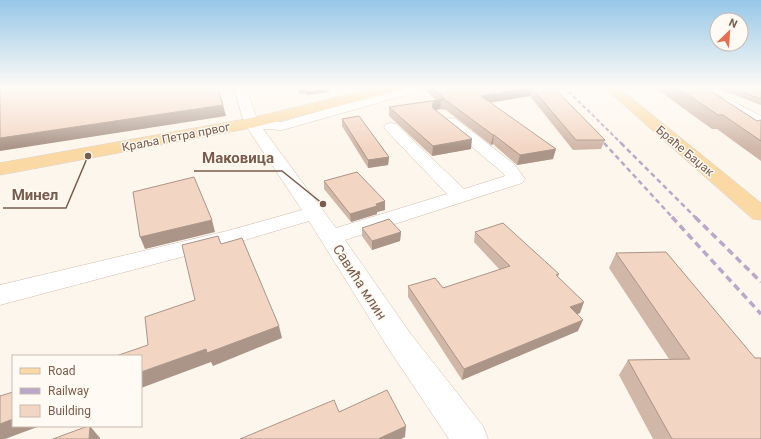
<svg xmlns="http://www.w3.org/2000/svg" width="761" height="439" font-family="Roboto,sans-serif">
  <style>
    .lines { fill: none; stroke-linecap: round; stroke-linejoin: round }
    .minor-casing { stroke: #d1beb0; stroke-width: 1 }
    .major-casing { stroke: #dad1cd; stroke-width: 1 }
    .minor { fill: #fff; fill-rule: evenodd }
    .major { fill: #fbd9a5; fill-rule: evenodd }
    .rail-far2 { stroke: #b9a8c9; stroke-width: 2; stroke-dasharray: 4 2.5; stroke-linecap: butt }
    .rail-far1 { stroke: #b9a8c9; stroke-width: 2.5; stroke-dasharray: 5 3.5; stroke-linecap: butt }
    .rail { stroke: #b9a8c9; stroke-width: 3.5; stroke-dasharray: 7 4.5; stroke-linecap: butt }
    .wall { fill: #d1b7a8 }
    .shaded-wall { fill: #aa9588 }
    .building { fill: #f3d5c3; stroke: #aa9588 }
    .labels { text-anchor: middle; stroke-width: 3; stroke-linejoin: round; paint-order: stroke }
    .far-street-label { font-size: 12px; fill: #7a5c4d; stroke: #fffaf3 }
    .street-label { font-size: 14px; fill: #7a5c4d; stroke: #fffaf3 }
    .leader { fill: none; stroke: #7a5c4d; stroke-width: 1.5 }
    .callout-dot { fill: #7a5c4d; stroke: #fffaf3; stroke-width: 1.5 }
    .callout-label { font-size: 15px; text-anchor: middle; font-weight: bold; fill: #7a5c4d; stroke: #fffaf3; stroke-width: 3; stroke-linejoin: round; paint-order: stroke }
  </style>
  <rect width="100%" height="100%" fill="#fdf6ec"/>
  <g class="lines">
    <defs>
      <path id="minor" d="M 234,87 L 246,87 L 257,119 L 281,122 L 406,87 L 425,87 L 423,90 L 286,129 L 281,130 L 263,129 L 336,228 L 447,194 L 386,130 L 384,127 L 386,124 L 391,123 L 396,124 L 464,189 L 505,176 L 503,173 L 446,125 L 444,122 L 446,119 L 451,118 L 456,119 L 515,165 L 525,179 L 522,183 L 345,240 L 410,333 L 483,426 L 488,439 L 449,439 L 390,351 L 309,221 L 238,242 L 0,305 L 0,285 L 227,231 L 302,210 L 244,123 Z
        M 683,87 L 697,87 L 732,101 L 761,116 L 761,126 L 722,107 L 694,96 Z"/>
      <path id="major" d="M 381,87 L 403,87 L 402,90 L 251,128 L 0,175 L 0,163 L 251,118 Z
        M 604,87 L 618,87 L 761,203 L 761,220 L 753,219 Z"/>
    </defs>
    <use href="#minor" class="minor-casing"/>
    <use href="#major" class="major-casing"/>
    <use href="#minor" class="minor"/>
    <use href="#major" class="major"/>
    <path class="rail-far2" d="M 564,87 L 622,144
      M 596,134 L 605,144"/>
    <path class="rail-far1" d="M 604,143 L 673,218
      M 621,143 L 696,218"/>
    <path class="rail" d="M 672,217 L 761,314
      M 695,217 L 761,282"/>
  </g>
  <path class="wall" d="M 294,87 L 327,87 L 329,89 L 329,92 L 307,95 L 305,93 L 300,94 Z
    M 425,87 L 553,87 L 605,140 L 601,149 L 573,150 L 530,96 L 490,103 L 553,159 L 517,165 L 493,144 L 491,145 L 446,110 L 440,109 L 436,110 L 471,149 L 432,156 L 389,116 L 389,107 L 436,100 L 425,90 Z
    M 654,87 L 703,87 L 757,121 L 761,120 L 761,161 L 717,129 L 712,129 Z
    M 713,87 L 761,87 L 761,105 Z
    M 342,119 L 389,157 L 388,165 L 368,168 L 342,126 Z
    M 324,181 L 385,201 L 385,210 L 377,212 L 377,214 L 351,222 L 324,189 Z
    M 362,228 L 401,232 L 400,241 L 372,250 L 362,236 Z
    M 475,232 L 559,274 L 558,277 L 580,313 L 577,314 L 578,331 L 462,380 L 408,297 L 408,286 L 443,288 L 500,270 L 474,242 Z
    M 616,253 L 755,358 L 761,439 L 653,439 L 619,375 L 628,360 L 669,359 L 609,268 Z"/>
  <path class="shaded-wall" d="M 532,88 L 530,96 L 479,104 L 481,96 Z
    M 329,89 L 329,92 L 307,95 L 306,92 Z
    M 304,90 L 305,93 L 300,94 L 299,91 Z
    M 441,100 L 440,109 L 434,110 L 432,106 L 434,101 Z
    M 223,105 L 226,116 L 0,151 L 0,138 Z
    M 493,135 L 494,135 L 493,144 L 491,145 Z
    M 472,139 L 471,149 L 432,156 L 433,146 Z
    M 556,149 L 553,159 L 517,165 L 520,155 Z
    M 389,157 L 388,165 L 368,168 L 368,160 Z
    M 385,201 L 385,210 L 377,212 L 377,214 L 351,222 L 350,214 Z
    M 212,220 L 215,232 L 145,249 L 140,237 Z
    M 401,232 L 400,241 L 372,250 L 372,241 Z
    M 584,302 L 580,313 L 566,319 L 570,307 Z
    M 583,320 L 578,331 L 462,380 L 464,369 Z
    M 279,326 L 282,338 L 213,366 L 211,362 L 141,388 L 141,372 L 206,349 Z
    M 13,419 L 13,426 L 40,426 L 5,439 L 0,439 L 0,424 Z
    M 90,426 L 100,438 L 100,439 L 89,439 Z
    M 406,426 L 405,437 L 401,439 L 378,439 Z"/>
  <path class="building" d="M 0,87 L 217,87 L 223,105 L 0,138 Z
    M 296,87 L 327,87 L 329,89 L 306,92 L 304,90 L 299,91 Z
    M 431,87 L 553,87 L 605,140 L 576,140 L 532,88 L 481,96 L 556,149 L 520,155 L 494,135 L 493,135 L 447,101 L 441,100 L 434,101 L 432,106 L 434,109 L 472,139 L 433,146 L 389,107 L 445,99 Z
    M 676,87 L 703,87 L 706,88 L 757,121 L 761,120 L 761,141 L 723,115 L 718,115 Z
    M 729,87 L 761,87 L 761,99 Z
    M 359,116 L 389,157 L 368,160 L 342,119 Z
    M 357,172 L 385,201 L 376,204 L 377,206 L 350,214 L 324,181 Z
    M 194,177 L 212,220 L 140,237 L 133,192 Z
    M 389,219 L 401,232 L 372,241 L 362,228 Z
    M 503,223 L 559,274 L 556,275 L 584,302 L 570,307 L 583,320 L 464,369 L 408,286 L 435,278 L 443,288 L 510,266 L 475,232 Z
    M 218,236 L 221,244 L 242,238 L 279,326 L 207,353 L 206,349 L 141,372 L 141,356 L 116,356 L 148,345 L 145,317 L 195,300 L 182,245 Z
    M 666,252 L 755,358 L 761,358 L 761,439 L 672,439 L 628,360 L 690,359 L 616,253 Z
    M 387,390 L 406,426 L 378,439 L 240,439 L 334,400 L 339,412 Z
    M 13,392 L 13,419 L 0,424 L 0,396 Z
    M 88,426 L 90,426 L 89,439 L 53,439 Z"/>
  <linearGradient id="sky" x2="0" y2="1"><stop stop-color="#97c7e8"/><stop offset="0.59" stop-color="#fefbf6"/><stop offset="1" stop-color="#fefbf6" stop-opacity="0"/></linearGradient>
  <rect width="761" height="148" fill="url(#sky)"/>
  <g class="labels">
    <g class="far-street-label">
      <text transform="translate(176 137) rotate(-11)" y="4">Краља Петра првог</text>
      <text transform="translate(685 151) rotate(40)" y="4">Браће Баџак</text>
    </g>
    <g class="street-label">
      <text transform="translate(360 282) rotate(57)" y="5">Савића млин</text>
    </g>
  </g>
  <path class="leader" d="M323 204L282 171H194M88 156L66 208H3"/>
  <g class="callout-dot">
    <circle cx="323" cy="204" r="4"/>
    <circle cx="88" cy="156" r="4"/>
  </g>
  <g class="callout-label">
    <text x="238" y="163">Маковица</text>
    <text x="35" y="200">Минел</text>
  </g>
  <rect x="12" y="355" width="130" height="72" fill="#fffaf3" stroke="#cabbb1"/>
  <rect x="20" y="368" width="20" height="6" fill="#fbd9a5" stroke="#cabbb1"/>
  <text x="48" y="375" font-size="12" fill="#7a5c4d">Road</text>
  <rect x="20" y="388" width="20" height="6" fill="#b9a8c9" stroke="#cabbb1"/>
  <text x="48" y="395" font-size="12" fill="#7a5c4d">Railway</text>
  <rect x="20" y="405" width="20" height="12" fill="#f3d5c3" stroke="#cabbb1"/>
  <text x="48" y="415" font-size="12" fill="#7a5c4d">Building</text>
  <g transform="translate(729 32) rotate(25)"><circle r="19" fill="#fffaf3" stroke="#cabbb1"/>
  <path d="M0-3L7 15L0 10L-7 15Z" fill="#e76f51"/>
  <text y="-6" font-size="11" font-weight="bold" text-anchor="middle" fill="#7a5c4d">N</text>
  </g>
</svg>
